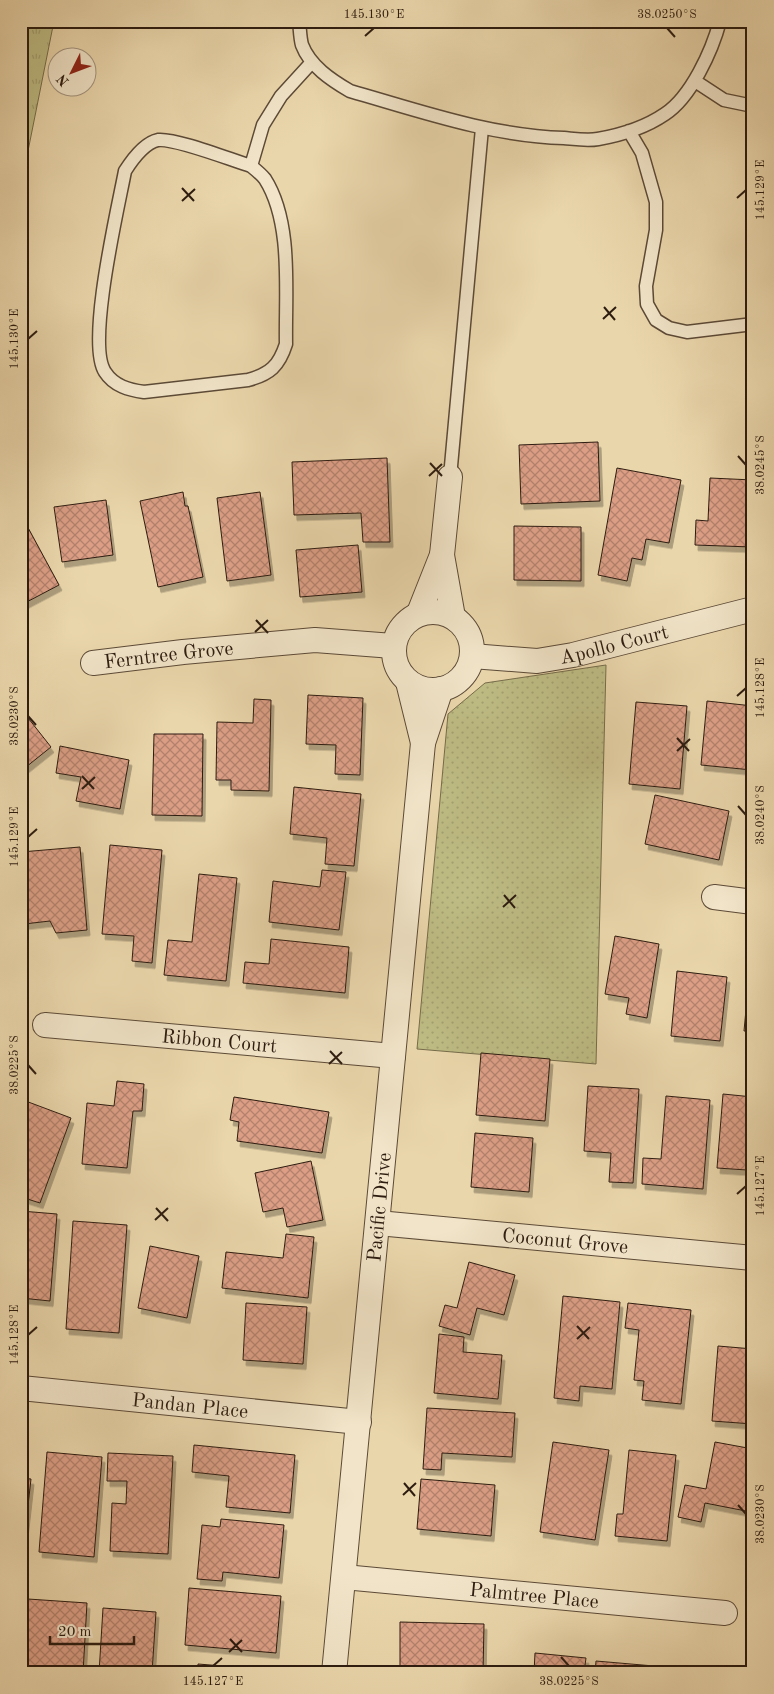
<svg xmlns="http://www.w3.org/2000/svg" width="774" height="1694" font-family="'Old Standard TT',serif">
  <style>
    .grass { fill: url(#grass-tufts); stroke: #766c4a }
    .park { fill: url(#park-dots); stroke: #766c4a }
    .building { fill: url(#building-cross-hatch); stroke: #2d1c10; filter: url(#shadow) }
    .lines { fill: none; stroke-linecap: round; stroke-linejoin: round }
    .service-casing { stroke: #5c4a37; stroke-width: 15 }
    .minor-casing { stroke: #5c4a37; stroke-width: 26 }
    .service { stroke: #f1e4c8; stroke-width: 12 }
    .minor { stroke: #f1e4c8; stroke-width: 24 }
    .ticks { fill: none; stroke: #2d1c10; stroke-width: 2 }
    .labels { text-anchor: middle; stroke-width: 4; stroke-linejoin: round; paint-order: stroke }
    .street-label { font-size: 20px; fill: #2d1c10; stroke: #f1e4c8 }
    .neatline { fill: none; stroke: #2d1c10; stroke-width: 2 }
    .ticks-label { font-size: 12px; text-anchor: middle; fill: #2d1c10 }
  </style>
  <defs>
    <pattern id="grass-tufts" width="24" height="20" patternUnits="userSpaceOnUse" patternTransform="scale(1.25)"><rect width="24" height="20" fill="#bebc84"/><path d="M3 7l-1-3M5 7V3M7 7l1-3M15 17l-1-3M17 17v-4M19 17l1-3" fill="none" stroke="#a4a171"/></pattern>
    <pattern id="park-dots" width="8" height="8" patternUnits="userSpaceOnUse" patternTransform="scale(1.25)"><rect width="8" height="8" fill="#bebc84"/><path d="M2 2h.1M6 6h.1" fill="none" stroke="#a4a171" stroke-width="1.8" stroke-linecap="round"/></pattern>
    <pattern id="building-cross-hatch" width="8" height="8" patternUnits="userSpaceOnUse" patternTransform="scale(1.25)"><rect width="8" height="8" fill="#dc9f86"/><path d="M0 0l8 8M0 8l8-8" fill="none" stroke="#b3816c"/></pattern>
    <filter id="shadow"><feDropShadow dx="3" dy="5.5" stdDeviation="0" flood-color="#0004"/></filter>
  </defs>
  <rect width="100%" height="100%" fill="#ead6ab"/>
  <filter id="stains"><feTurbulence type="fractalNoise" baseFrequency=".004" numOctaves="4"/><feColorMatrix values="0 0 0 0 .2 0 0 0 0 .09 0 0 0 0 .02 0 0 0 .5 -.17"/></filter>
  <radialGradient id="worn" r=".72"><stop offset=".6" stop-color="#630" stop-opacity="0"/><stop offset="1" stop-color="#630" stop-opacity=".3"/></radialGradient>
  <path class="grass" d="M 21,21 L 54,21 L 21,186 Z"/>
  <path class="park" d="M 606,665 L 596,1064 L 417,1049 L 448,714 L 485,683 Z"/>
  <path class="building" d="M 598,442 L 600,501 L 521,504 L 519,445 Z
    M 387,458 L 390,542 L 363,542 L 361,513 L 294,515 L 292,462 Z
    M 617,468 L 681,480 L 669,543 L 646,539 L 642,560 L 632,558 L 627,581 L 598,575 Z
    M 710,478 L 753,480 L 752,547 L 695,545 L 696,520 L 708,521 Z
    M 183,492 L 185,506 L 188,506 L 203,577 L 158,587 L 140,501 Z
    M 260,492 L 271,575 L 227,581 L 217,498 Z
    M 106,500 L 113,555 L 62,562 L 54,507 Z
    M 26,524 L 59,585 L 21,605 L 21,527 Z
    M 514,526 L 581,527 L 581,581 L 514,580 Z
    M 358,545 L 362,592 L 300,597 L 296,550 Z
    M 308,695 L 363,698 L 360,775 L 335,774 L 336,745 L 306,744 Z
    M 254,699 L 271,700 L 269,791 L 231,790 L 231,780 L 216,780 L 217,722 L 253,723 Z
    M 707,701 L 753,706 L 752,770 L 701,765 Z
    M 636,702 L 687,706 L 680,789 L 629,784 Z
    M 21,709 L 51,747 L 21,771 Z
    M 154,734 L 203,734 L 202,816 L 152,815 Z
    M 60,746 L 129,760 L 120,809 L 76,801 L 81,777 L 56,773 Z
    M 294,787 L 361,794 L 354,866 L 325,864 L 327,838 L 290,834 Z
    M 655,795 L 729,811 L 719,860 L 645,844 Z
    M 110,845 L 162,850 L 152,963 L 132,961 L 134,936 L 102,934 Z
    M 80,847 L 87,930 L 56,933 L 50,921 L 24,924 L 21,894 L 21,852 Z
    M 322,870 L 346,872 L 339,930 L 269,922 L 273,881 L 320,887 Z
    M 199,874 L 237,878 L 226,981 L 164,975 L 168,940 L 192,942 Z
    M 615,936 L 659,944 L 647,1018 L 626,1014 L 629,998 L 605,994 Z
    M 271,939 L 349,947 L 345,993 L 243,983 L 245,962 L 269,964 Z
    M 677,971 L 727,977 L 720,1041 L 671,1036 Z
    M 749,978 L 753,979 L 753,1031 L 744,1031 Z
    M 481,1053 L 550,1059 L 545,1121 L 476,1115 Z
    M 117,1081 L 144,1084 L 142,1111 L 133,1111 L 127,1168 L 82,1164 L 87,1103 L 114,1106 Z
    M 588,1086 L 639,1089 L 633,1183 L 609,1182 L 611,1153 L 584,1151 Z
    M 723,1094 L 753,1097 L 753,1146 L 748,1146 L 747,1170 L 717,1168 Z
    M 666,1096 L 710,1100 L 703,1189 L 642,1184 L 643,1158 L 661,1159 Z
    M 234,1097 L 329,1112 L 322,1153 L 237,1141 L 239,1122 L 230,1120 Z
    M 23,1100 L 71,1118 L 40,1203 L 21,1197 L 21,1106 Z
    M 475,1133 L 533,1138 L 529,1192 L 471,1187 Z
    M 311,1161 L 323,1220 L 287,1227 L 283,1208 L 263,1212 L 255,1173 Z
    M 21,1211 L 57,1214 L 50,1301 L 21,1298 Z
    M 73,1221 L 127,1225 L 119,1333 L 66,1329 Z
    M 286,1234 L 314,1237 L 308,1298 L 222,1288 L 226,1252 L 283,1258 Z
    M 150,1246 L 199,1256 L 187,1318 L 138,1308 Z
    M 469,1262 L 515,1275 L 504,1315 L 477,1308 L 470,1335 L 439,1326 L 445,1305 L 457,1308 Z
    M 563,1296 L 620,1302 L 612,1389 L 580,1386 L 579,1401 L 554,1398 Z
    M 246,1303 L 307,1307 L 303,1364 L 243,1360 Z
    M 628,1303 L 691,1310 L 681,1404 L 642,1400 L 644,1381 L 634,1380 L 639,1330 L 625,1328 Z
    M 439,1334 L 464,1337 L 463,1352 L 502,1355 L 498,1399 L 434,1393 Z
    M 718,1346 L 753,1349 L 753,1424 L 712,1421 Z
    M 427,1408 L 515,1413 L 512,1457 L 442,1453 L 441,1470 L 423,1469 Z
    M 553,1442 L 609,1450 L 595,1540 L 540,1532 Z
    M 715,1442 L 753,1449 L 753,1502 L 751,1512 L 705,1503 L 701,1522 L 678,1517 L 685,1485 L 706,1489 Z
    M 194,1445 L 295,1455 L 290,1513 L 226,1507 L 229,1476 L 192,1472 Z
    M 629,1450 L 676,1455 L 667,1541 L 615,1536 L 617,1514 L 623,1514 Z
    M 47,1452 L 102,1457 L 94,1557 L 39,1552 Z
    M 108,1453 L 173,1456 L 168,1554 L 110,1551 L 112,1503 L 126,1504 L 127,1481 L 107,1481 Z
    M 21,1478 L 31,1479 L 24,1541 L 21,1540 Z
    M 421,1479 L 495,1485 L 491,1536 L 417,1529 Z
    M 221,1519 L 284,1525 L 279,1578 L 223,1572 L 222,1581 L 197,1579 L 202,1525 L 220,1527 Z
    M 189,1588 L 281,1596 L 276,1653 L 185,1645 Z
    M 28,1599 L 87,1603 L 83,1673 L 24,1673 Z
    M 103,1608 L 156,1612 L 152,1673 L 99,1673 Z
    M 400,1622 L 484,1624 L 483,1673 L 400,1673 Z
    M 535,1653 L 586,1658 L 584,1673 L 534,1673 Z
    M 596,1661 L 654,1666 L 653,1673 L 595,1673 Z
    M 198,1664 L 272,1670 L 272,1673 L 198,1673 Z"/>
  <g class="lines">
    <defs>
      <path id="service" d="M 299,21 C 300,29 300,38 302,45 C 310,66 331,80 350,91 C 420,111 491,136 564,138 C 575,139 587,141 598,139 C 621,135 646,127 665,114 C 691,97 712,51 720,21
        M 695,81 L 724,100 L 753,106
        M 629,131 L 642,153 L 656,202 L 656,230 L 646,286 L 647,304 L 656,320 L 669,328 L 687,332 L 753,324
        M 251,166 C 231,160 176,138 158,140 C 144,143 132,160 125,171 C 118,208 86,344 105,372 C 114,386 129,390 144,392 L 248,380 C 270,374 279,366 286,344 C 285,293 293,223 265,179 C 261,174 256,170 251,166 L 263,125 L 281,96 L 312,62
        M 450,477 L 482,128"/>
      <g id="minor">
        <path d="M 450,477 L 442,555 L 453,617"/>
        <circle cx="433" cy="651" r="39"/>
        <path d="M 419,613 L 442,555"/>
        <path id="s1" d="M 472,656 L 537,661 L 573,655 L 753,609"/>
        <path id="s2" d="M 93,663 L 183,652 L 315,640 L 393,646"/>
        <path d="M 408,682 L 423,743"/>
        <path d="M 714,897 L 753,902"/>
        <path id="s3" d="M 45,1025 L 393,1056"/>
        <path id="s4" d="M 378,1223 L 753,1258"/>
        <path id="s5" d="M 21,1388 L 359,1422"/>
        <path id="s6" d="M 344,1577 L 725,1613"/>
        <path id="s7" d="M 334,1673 L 423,743 L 441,689"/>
      </g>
    </defs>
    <use href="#service" class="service-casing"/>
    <use href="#minor" class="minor-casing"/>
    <use href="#service" class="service"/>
    <use href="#minor" class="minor"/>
  </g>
  <path class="ticks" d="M 667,28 L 675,37M 365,36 L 374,28M 182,188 L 194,201M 737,198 L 746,190M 182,201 L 195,189M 604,307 L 615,320M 603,319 L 616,307M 28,339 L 37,331M 738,456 L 746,465M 430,463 L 442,476M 429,476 L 442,464M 256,620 L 268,633M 255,632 L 268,620M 737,696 L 746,688M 28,716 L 36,725M 677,738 L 689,751M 677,751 L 690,739M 82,776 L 94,789M 82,789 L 95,777M 738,806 L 746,815M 28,837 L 37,829M 504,895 L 515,908M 503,907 L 516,895M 330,1051 L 342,1064M 329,1064 L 342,1052M 28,1065 L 36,1074M 737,1194 L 746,1186M 156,1208 L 168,1221M 155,1220 L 168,1208M 577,1326 L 589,1339M 28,1335 L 37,1327M 577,1339 L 590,1327M 404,1483 L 415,1496M 403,1495 L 416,1483M 738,1505 L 746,1514M 230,1639 L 242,1652M 229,1652 L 242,1640M 561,1657 L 569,1666M 213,1666 L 222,1658"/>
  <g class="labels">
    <g class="street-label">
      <text dy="7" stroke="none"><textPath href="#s1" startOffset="144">Apollo Court</textPath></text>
      <text dy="7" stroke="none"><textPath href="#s2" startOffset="76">Ferntree Grove</textPath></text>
      <text dy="7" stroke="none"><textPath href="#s3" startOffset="175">Ribbon Court</textPath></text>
      <text dy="7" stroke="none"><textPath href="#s7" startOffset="468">Pacific Drive</textPath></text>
      <text dy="7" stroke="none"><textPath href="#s4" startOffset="188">Coconut Grove</textPath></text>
      <text dy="7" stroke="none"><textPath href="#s5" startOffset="170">Pandan Place</textPath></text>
      <text dy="7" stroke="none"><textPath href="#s6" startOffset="191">Palmtree Place</textPath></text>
    </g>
  </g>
  <rect width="774" height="1694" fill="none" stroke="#ead6ab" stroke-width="55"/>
  <g transform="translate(72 72) rotate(228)"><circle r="24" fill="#f1e4c8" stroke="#a3947e"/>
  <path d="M0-4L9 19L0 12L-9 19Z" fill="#8f2418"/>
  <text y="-8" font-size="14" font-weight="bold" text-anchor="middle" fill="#2d1c10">N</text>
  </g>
  <path d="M50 1636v8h84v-8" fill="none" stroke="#2d1c10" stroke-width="2.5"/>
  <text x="58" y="1636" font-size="15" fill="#2d1c10" stroke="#f1e4c8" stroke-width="4" paint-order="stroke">20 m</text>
  <rect x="28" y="28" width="718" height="1638" class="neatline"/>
  <g class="ticks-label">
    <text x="374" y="18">145.130°E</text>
    <text x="667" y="18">38.0250°S</text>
    <text transform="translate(760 190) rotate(-90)" y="4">145.129°E</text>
    <text transform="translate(14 339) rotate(-90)" y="4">145.130°E</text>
    <text transform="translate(760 465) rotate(-90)" y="4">38.0245°S</text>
    <text transform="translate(760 688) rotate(-90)" y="4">145.128°E</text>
    <text transform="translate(14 716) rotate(-90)" y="4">38.0230°S</text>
    <text transform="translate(760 815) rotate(-90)" y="4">38.0240°S</text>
    <text transform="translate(14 837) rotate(-90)" y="4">145.129°E</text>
    <text transform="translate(14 1065) rotate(-90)" y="4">38.0225°S</text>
    <text transform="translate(760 1186) rotate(-90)" y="4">145.127°E</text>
    <text transform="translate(14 1335) rotate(-90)" y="4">145.128°E</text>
    <text transform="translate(760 1514) rotate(-90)" y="4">38.0230°S</text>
    <text x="213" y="1685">145.127°E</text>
    <text x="569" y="1685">38.0225°S</text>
  </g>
  <rect width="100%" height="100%" filter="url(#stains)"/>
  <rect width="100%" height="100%" fill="url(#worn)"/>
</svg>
